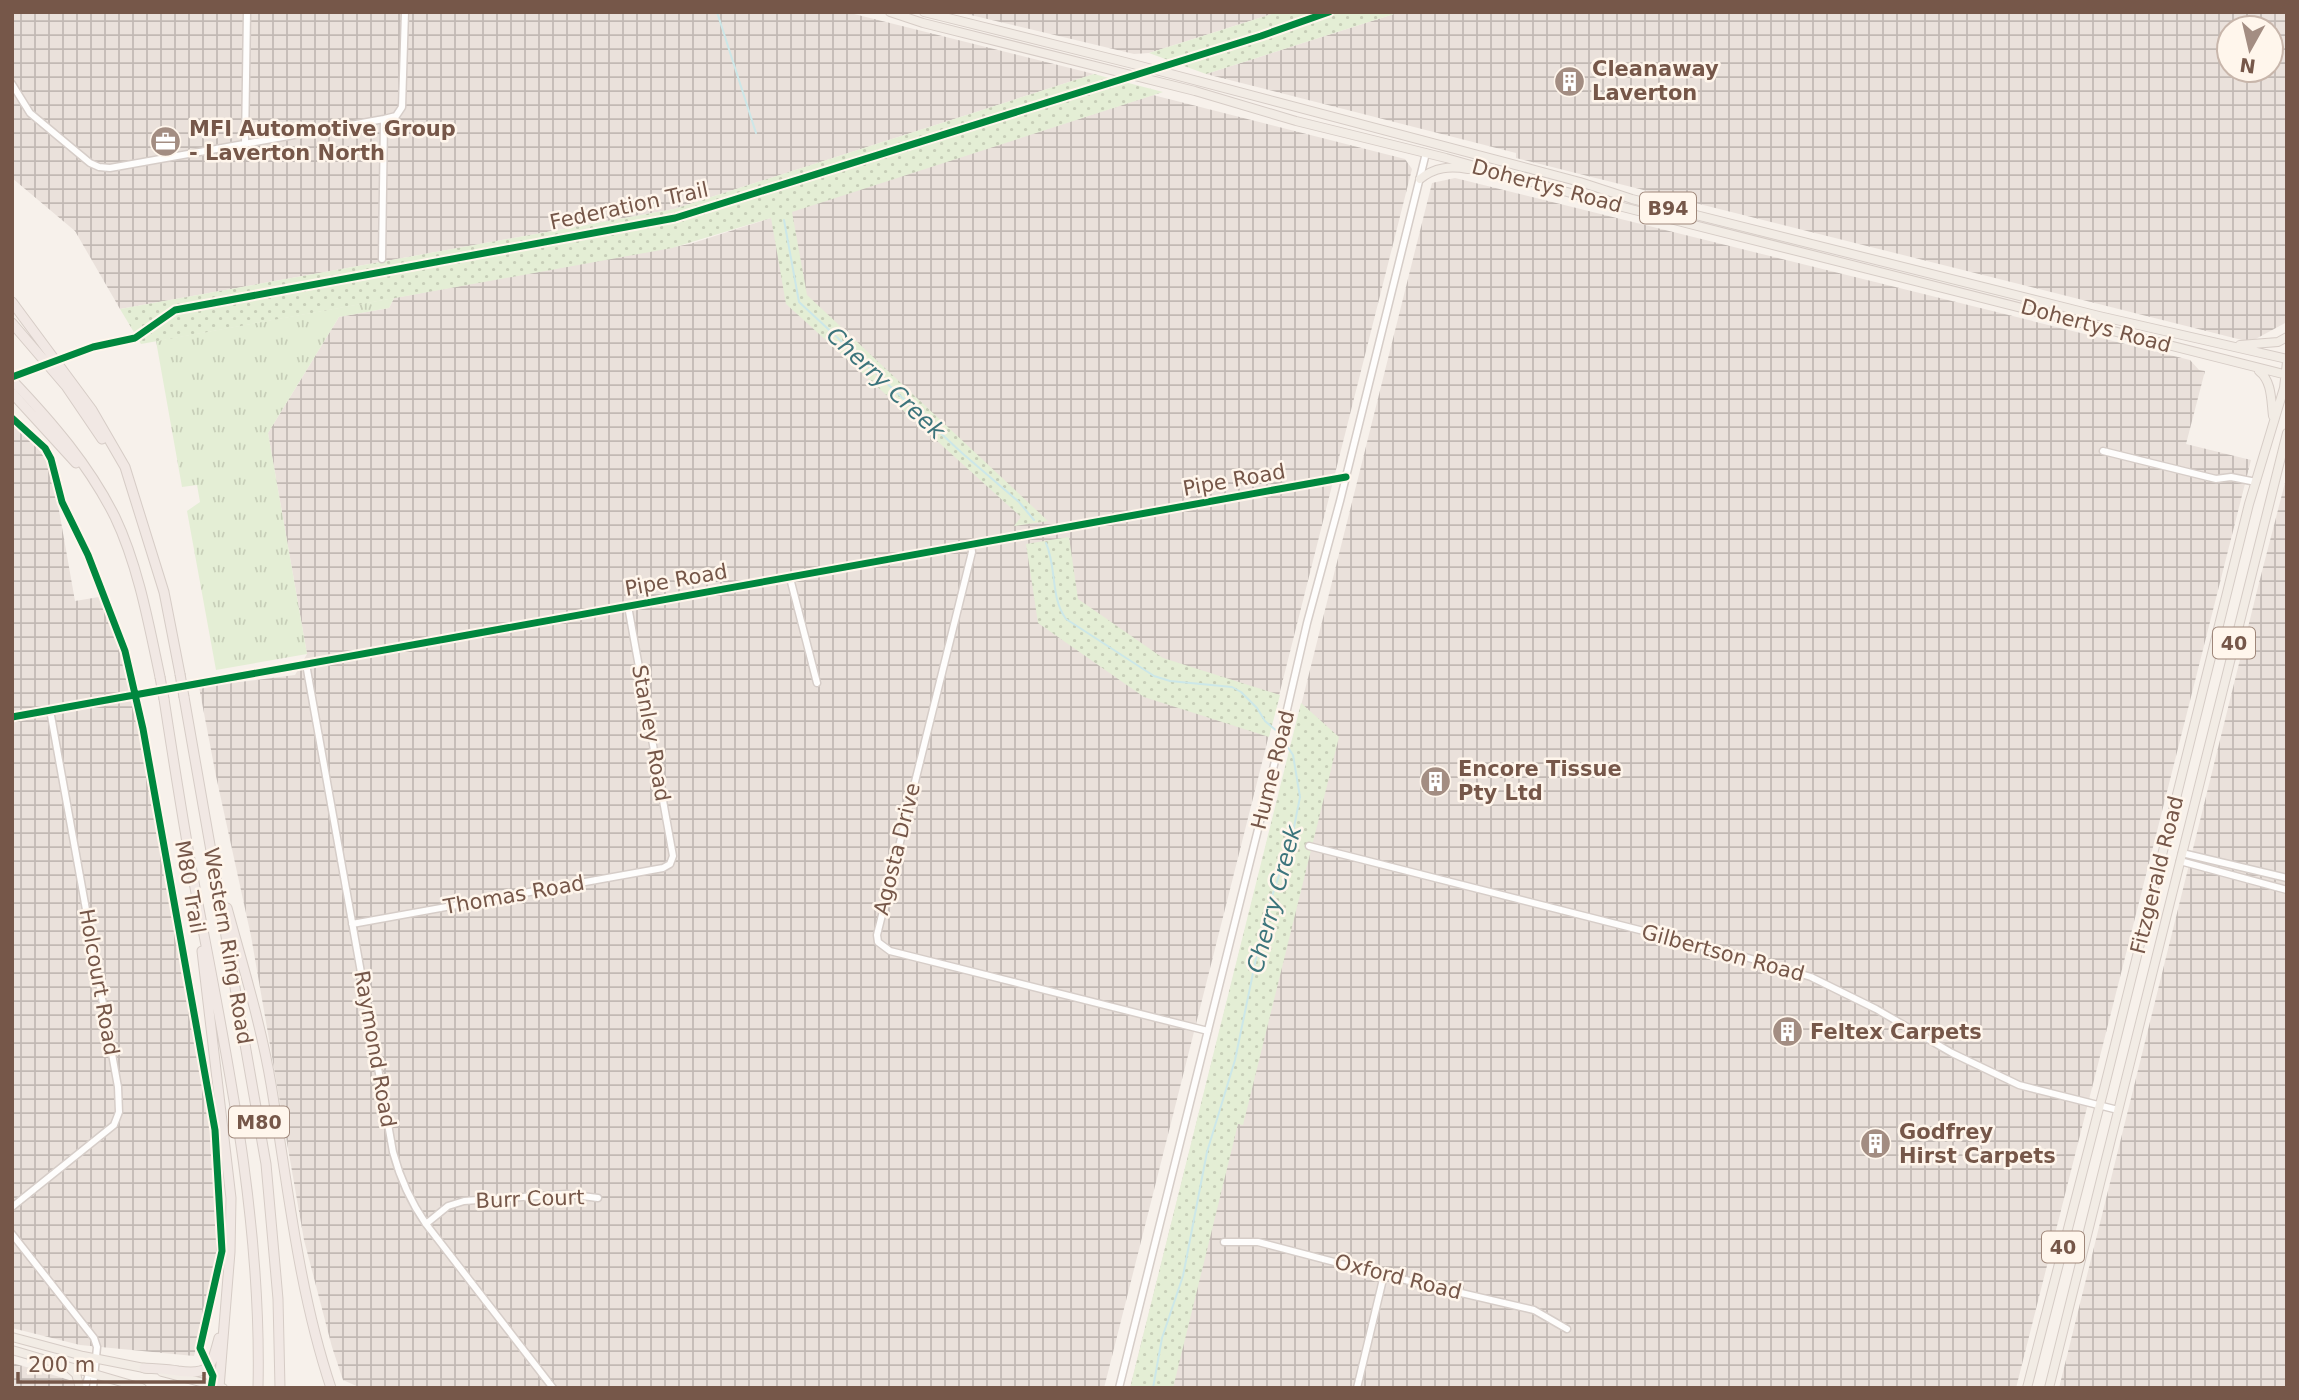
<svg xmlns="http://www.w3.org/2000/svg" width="2299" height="1400" font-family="'DejaVu Sans',sans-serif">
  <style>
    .industrial { fill: url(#industrial-grid); fill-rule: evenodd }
    .grass { fill: url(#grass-tufts) }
    .park { fill: url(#park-dots) }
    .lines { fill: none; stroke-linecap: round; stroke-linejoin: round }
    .stream { stroke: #cce7e8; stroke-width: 2 }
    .minor-casing { stroke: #d6cdc8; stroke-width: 9 }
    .major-casing { stroke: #d6ccc6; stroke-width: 10 }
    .highway-casing { stroke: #d6ccc6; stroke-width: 11 }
    .minor { stroke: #fefdfc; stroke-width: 6 }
    .major { stroke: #f2ece5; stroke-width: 8 }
    .highway { stroke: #f1e8e4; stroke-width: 9 }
    .highway-bridge-casing { stroke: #d6ccc6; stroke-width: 11; stroke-linecap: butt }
    .highway-bridge { stroke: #f1e8e4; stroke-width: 9 }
    .cycleway-casing { stroke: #fff6ec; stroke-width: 11 }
    .cycleway { stroke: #00873e; stroke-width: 7 }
    .labels { text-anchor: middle; stroke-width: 5; stroke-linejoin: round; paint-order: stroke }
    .shield { fill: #fff6ec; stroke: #9f877a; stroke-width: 2 }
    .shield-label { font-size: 19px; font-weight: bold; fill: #765749 }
    .poi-label { font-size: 21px; font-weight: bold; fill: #765749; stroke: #fff6ec; text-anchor: start }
    .street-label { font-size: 21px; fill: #765749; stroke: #fff6ec }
    .water-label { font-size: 23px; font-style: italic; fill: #3c757c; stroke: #fff6ec }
  </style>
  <defs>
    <pattern id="industrial-grid" width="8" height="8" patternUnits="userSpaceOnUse" patternTransform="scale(1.75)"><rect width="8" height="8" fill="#eae1db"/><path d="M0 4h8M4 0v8" fill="none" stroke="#c2b9b4"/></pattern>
    <pattern id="grass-tufts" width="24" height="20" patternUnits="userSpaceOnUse" patternTransform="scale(1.75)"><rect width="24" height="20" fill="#e4eed5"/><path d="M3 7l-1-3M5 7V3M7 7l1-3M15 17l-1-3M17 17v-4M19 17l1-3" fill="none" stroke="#c7ceb8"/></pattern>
    <pattern id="park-dots" width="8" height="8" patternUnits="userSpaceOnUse" patternTransform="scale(1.75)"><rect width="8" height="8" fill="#e4eed5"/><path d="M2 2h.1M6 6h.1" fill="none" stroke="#c7ceb8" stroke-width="1.8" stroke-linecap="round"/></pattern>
  </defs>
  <rect width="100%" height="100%" fill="#f7f1eb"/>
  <path class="industrial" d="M 12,12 L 846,12 L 1094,74 L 674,209 L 120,309 L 75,231 L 12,178 Z
    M 958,12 L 1278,12 L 1149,53 L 1134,54 Z
    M 1400,12 L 2287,12 L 2287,322 L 2250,342 L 1516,158 L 1516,153 L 1206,74 ZM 2229,28 L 2271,28 L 2271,70 L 2229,70 Z
    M 1153,95 L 1405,159 L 1412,169 L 1104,1388 L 361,1388 L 343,1380 L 332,1347 L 304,1240 L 251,936 L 216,776 L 199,687 L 295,675 L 307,654 L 268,433 L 339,317 L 389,308 L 394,298 L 690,244 Z
    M 1455,178 L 2190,360 L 2199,370 L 2205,371 L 2186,444 L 2251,460 L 2016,1388 L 1130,1388 L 1432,183 Z
    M 12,421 L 28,436 L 51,465 L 75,601 L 99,597 L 117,636 L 132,683 L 213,1124 L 220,1250 L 194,1356 L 80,1345 L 12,1328 Z
    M 2287,475 L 2287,1388 L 2059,1388 L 2259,583 Z
    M 12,1363 L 37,1370 L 95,1388 L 12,1388 Z"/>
  <path class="grass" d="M 394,298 L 389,308 L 339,317 L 268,433 L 307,654 L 216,670 L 187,511 L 200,502 L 197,485 L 182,487 L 156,341 Z"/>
  <path class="park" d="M 1278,12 L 1400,12 L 1206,74 L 1149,53 Z
    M 1094,74 L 1163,92 L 792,212 L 807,295 L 1048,521 L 1014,526 L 1021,517 L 786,304 L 771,218 L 672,248 L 141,344 L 120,309 L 674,209 Z
    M 1069,537 L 1078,599 L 1163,658 L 1280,695 L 1269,737 L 1144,697 L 1038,623 L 1026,544 Z
    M 1301,703 L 1339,737 L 1243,1125 L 1238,1124 L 1173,1388 L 1130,1388 Z"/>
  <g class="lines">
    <path class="stream" d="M 717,12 L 756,133
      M 784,220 L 799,302 L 962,453 L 1019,502 L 1034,520
      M 1046,543 C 1057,568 1050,597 1066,619 L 1154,676 L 1170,681 L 1232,687 L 1241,692 L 1257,708 L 1265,721 L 1278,732
      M 1153,1388 L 1162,1338 L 1183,1276 L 1207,1152 L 1235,1060 L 1264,920 L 1292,837 L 1300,797 L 1293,755 L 1283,740"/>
    <defs>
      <path id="minor" d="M 12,84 L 30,113 L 90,163 L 99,167 L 110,168 L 384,119 L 396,116 L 402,107 L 405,12
        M 245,144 L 247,12
        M 382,259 L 384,119
        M 2103,451 L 2216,479 L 2231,477 L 2256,482
        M 971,545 L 972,552 L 877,935 L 878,942 L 890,951 L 1208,1031
        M 790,578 L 817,683
        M 306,664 L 393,1152 C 400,1178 410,1201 426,1224 L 553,1388
        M 12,717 L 1346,477
        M 1309,846 L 1742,956 L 1811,977 L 1876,1009 L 1952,1053 L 2019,1085 L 2118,1110
        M 2182,853 L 2287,878
        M 2180,861 L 2287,890
        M 352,924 L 663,868 L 670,864 L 673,856 L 628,606
        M 12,1207 L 114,1125 L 119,1112 L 118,1087 L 50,710
        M 426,1224 L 448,1206 L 464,1201 L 566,1194 L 598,1198
        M 12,1234 L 94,1338 L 97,1347 L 93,1388
        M 1224,1242 L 1258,1242 L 1384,1275 L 1534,1310 L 1567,1329
        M 85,1388 L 90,1370
        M 1119,1388 L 1277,753 L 1307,623 L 1340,501 L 1426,153
        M 1357,1388 L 1384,1275"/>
      <path id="major" d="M 890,12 L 923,23 L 1195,91 L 1296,121 L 1446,158 L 1599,201 L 2287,375
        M 924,12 L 1133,64 L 1580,182 L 1632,199 L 2099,316 L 2287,359
        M 1420,179 C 1435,167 1450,166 1468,169
        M 2240,345 L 2278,342 L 2287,337
        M 2259,371 C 2272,381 2271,400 2273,416
        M 12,1337 L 83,1356 L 149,1369
        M 12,1350 L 142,1388
        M 68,1367 L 76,1374 L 80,1388
        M 162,1372 L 223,1388
        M 2027,1388 L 2105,1085 L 2249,504 L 2284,388 L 2287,362
        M 2049,1388 L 2287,433"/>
      <path id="highway" d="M 12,302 L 92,410 L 125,467 L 164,592 L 180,674
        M 12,323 L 66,386 L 102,439
        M 12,380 C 52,422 89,465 115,517 C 138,565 149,625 160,677
        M 12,393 L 76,463
        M 184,697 L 266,1164 L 278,1299 L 280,1388
        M 164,699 C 174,764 184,829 196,893 C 227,1057 262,1220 258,1388
        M 227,908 C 243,966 261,1025 271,1084 C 288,1186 298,1289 331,1388
        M 202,951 L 231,1198 L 230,1252 L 219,1388
        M 144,1368 C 155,1369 167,1369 178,1371 C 210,1375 211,1368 219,1338"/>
    </defs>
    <use href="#minor" class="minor-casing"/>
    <use href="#major" class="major-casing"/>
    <use href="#highway" class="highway-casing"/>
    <use href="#minor" class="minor"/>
    <use href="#major" class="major"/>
    <use href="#highway" class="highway"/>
    <defs>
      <path id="highway-bridge" d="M 180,674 L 184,697
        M 160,677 L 164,699"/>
    </defs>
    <use href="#highway-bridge" class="highway-bridge-casing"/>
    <use href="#highway-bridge" class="highway-bridge"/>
    <defs>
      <path id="cycleway" d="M 12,377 L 93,347 L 135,338 L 175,310 L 675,218 L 1261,36 L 1329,12
        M 12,418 L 45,448 L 51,459 L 62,502 L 88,555 L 125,651 L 143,729 L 215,1130 L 222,1251 L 200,1348 L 213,1376 L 211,1388
        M 12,717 L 1346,477"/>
    </defs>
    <use href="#cycleway" class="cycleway-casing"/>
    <use href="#cycleway" class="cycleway"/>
  </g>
  <defs>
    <symbol id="building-disc" viewBox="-11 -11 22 22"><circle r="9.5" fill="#a38d82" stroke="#fff6ec"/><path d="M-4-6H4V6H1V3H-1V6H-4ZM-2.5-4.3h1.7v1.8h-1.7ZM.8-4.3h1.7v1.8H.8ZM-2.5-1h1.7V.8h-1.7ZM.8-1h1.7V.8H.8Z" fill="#fff"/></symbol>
    <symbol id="office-disc" viewBox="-11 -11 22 22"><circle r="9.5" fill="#a38d82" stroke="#fff6ec"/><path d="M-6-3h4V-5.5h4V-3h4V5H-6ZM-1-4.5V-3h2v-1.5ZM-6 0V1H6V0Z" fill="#fff"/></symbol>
  </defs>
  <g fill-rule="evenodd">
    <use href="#building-disc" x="1552" y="64" width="35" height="35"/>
    <use href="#office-disc" x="148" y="124" width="35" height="35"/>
    <use href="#building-disc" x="1418" y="764" width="35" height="35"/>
    <use href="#building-disc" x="1770" y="1014" width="35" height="35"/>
    <use href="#building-disc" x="1858" y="1126" width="35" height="35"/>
  </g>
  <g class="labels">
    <g class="shield">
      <rect x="1640" y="192.5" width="56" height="31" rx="5"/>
      <rect x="2213" y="627.5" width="42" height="31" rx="5"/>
      <rect x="229" y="1106.5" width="60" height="31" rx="5"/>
      <rect x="2042" y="1231.5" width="42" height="31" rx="5"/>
    </g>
    <g class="shield-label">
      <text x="1668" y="215">B94</text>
      <text x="2234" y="650">40</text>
      <text x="259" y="1129">M80</text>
      <text x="2063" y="1254">40</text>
    </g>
    <g class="poi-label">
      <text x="1592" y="76">Cleanaway<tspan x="1592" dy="24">Laverton</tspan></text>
      <text x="189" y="136">MFI Automotive Group<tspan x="189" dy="24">- Laverton North</tspan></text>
      <text x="1458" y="776">Encore Tissue<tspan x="1458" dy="24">Pty Ltd</tspan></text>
      <text x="1810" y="1039">Feltex Carpets</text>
      <text x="1899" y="1139">Godfrey<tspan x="1899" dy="24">Hirst Carpets</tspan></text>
    </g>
    <g class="street-label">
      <text transform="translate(1547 186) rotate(15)" y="7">Dohertys Road</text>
      <text transform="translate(629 206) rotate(-12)" y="7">Federation Trail</text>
      <text transform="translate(2096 326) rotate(15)" y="7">Dohertys Road</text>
      <text transform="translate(1234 480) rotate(-10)" y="7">Pipe Road</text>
      <text transform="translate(676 580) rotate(-10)" y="7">Pipe Road</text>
      <text transform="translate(651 733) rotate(80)" y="7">Stanley Road</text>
      <text transform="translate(1273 770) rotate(-76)" y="7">Hume Road</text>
      <text transform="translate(897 849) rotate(-76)" y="7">Agosta Drive</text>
      <text transform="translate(2157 875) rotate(-76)" y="7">Fitzgerald Road</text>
      <text transform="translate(190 887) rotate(80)" y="7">M80 Trail</text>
      <text transform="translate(514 895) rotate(-10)" y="7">Thomas Road</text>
      <text transform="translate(228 946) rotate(80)" y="7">Western Ring Road</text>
      <text transform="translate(1723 953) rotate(15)" y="7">Gilbertson Road</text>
      <text transform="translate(99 982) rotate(80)" y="7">Holcourt Road</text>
      <text transform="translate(375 1049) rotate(80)" y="7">Raymond Road</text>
      <text transform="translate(530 1199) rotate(-2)" y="7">Burr Court</text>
      <text transform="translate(1398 1277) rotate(14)" y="7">Oxford Road</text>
    </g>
    <g class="water-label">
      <text transform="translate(886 383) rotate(43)" y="8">Cherry Creek</text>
      <text transform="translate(1274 899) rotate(-75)" y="8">Cherry Creek</text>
    </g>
  </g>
  <rect width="2299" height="1400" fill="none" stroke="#765749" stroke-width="28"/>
  <g transform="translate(2250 49) rotate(188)"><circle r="33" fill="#fff6ec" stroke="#c8b6ab" stroke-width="2"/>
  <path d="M0-5L12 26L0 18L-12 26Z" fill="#a38d82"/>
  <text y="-10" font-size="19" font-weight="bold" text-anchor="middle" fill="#765749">N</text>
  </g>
  <path d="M18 1372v10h186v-10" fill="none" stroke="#765749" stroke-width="3.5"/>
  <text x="28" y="1372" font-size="21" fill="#765749" stroke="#fff6ec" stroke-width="5" paint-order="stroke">200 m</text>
</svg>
